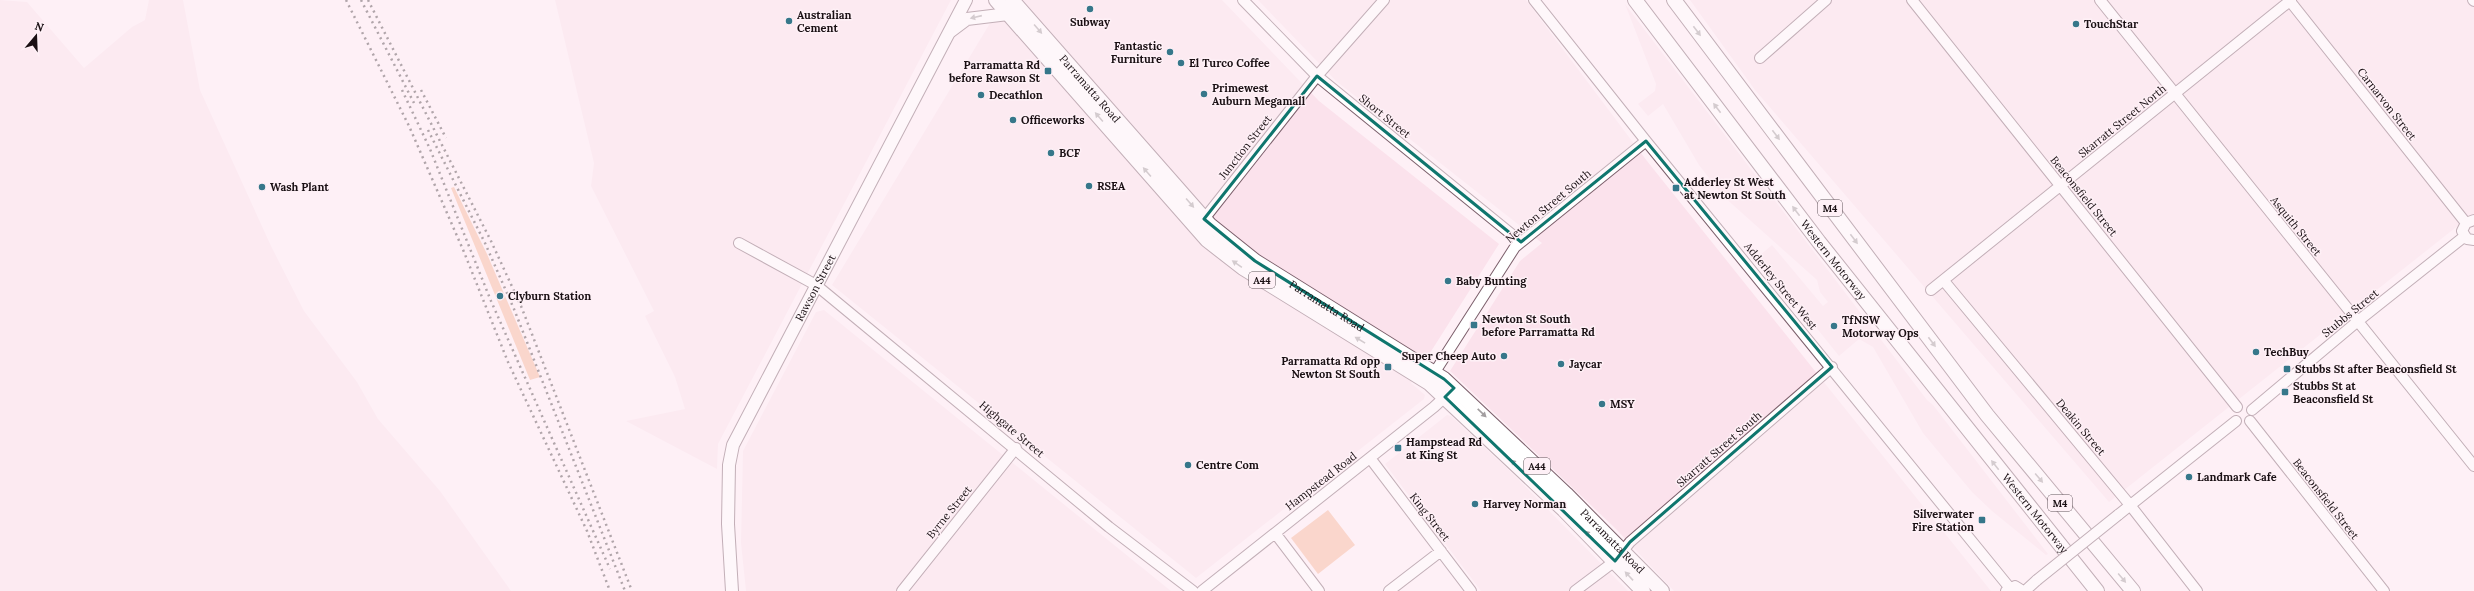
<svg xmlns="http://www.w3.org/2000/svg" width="2474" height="591" font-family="Lora,serif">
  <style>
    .built { fill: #fbe2ec }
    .green { fill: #f7b69a }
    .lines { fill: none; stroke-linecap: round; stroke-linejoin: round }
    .minor-casing { stroke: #7c606c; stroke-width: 12 }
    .major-casing { stroke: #7c606c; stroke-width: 14 }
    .highway-casing { stroke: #7c606c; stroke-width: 16 }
    .minor { stroke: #fff; stroke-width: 10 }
    .major { stroke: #fff; stroke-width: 12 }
    .highway { stroke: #fff; stroke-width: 14 }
    .rail { stroke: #54494e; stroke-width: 2.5; stroke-dasharray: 2 4; stroke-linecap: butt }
    .minor-bridge-casing { stroke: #7c606c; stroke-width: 12; stroke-linecap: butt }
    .minor-bridge { stroke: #fff; stroke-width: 10 }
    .oneway { fill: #a39fa1 }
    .marked { fill: none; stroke: #0f766e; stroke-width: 3; stroke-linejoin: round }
    .poi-dot { fill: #36778a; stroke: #fef0f6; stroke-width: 1.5 }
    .labels { text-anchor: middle; stroke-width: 3; stroke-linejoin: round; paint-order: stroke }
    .shield { fill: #fef0f6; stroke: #5e5358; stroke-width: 1 }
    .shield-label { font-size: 10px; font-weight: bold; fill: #1a1014 }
    .poi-label { font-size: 11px; font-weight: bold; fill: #1a1014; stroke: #fef0f6; text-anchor: start }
    .street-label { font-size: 11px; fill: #1a1014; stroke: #fef0f6 }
  </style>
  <rect width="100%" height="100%" fill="#fef0f6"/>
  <path class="built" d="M 0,0 L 27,2 L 84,68 L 132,27 L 145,20 L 149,0 L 183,0 L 200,90 L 271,246 L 304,311 L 357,382 L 378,419 L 440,491 L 511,591 L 0,591 Z
    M 555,0 L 951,0 L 718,444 L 717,469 L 626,421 L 685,409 L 675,377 L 645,316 L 654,311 L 591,186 L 594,163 Z
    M 1004,0 L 1222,0 L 1319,101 L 1499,244 L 1411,383 L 1425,395 L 1424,399 L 1196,578 L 832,285 Z
    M 1258,0 L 1526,0 L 1647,161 L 1991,591 L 1674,591 L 1616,529 L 1450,371 L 1520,261 L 1542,243 L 1336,81 Z
    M 1690,0 L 2474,0 L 2474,213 L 2109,502 L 1755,90 Z
    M 1625,4 L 1927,400 L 1933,405 L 2048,554 L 2046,555 L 1992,511 L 1972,492 L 1942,456 L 1923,433 L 1873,347 L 1859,339 L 1839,356 L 1759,256 L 1772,245 L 1823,306 L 1828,302 L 1820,292 L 1817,280 L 1723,196 L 1699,165 L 1663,104 L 1648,116 L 1638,104 L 1655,91 L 1656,84 Z
    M 824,310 L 993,447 L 1171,591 L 746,591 L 741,543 L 743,451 L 816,312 Z
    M 1447,415 L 1451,416 L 1513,474 L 1628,591 L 1481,591 L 1385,464 Z"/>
  <path class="green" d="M 454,187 L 487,254 L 540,377 L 530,380 L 451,188 Z
    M 1328,510 L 1355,545 L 1318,574 L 1291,538 Z"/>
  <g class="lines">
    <defs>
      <path id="minor" d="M 1243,0 L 1317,76 L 1521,242
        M 1534,0 L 1646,141 L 2009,587
        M 1912,0 L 2237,407
        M 2100,0 L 2474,466
        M 2289,0 L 2466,223
        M 2473,0 L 2474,1
        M 1760,58 L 1826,0
        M 1204,219 L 1317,76 L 1384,0
        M 2474,220 L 2466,223 L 2462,231 L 2467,239 L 2474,240
        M 739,243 L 816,285 L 1109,527 L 1193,591
        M 1944,281 L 2130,505 L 2197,591
        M 1931,290 L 2291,0
        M 1431,378 L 1515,247 L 1646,141
        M 2252,410 L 2358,321 L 2465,236
        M 2250,421 L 2384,591
        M 1370,458 L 1471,591
        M 2118,515 L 2236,421
        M 1275,533 L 1319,591
        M 902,591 L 1016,448
        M 1202,591 L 1434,407 L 1448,394
        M 1389,591 L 1441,551
        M 1575,591 L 1615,561 L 1630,542 L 1832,367
        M 2006,591 L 2015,586 L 2023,591
        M 2025,591 L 2037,580"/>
      <g id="major">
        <path d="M 951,31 L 967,19 L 1008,14"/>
        <path id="s1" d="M 732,591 L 728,524 L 729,465 L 733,445 L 966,0"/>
      </g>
      <g id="highway">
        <path d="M 996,0 L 1207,240 L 1243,268 L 1429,383 L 1564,510 L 1643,591"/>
        <path id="s2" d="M 1012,0 L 1210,225 L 1255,261 L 1444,379 L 1566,494 L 1662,591"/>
        <path id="s3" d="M 1635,0 L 1819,242 L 2097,591"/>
        <path d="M 1674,0 L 1987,415 L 2133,591"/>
      </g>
    </defs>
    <use href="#minor" class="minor-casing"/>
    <use href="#major" class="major-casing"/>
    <use href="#highway" class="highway-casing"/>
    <use href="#minor" class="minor"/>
    <use href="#major" class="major"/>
    <use href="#highway" class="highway"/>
    <path class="rail" d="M 346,0 L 409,126 L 464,252 L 508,362 L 587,531 L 610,591
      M 361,0 L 414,103
      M 368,0 L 491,241 L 521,306 L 632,591
      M 402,90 L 430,149 L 491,301 L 610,569
      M 421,90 L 446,138
      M 428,130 L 485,243 L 514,309 L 625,591"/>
    <defs>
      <path id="minor-bridge" d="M 2037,580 L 2118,515"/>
    </defs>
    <use href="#minor-bridge" class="minor-bridge-casing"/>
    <use href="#minor-bridge" class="minor-bridge"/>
  </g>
  <defs><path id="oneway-solid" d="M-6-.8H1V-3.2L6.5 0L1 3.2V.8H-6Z"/></defs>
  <g class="oneway">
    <use href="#oneway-solid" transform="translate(976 17) rotate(167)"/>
    <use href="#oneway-solid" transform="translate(1038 29) rotate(49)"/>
    <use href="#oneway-solid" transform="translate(1697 31) rotate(53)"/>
    <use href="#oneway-solid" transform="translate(1717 108) rotate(-127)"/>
    <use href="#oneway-solid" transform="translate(1099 117) rotate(-131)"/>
    <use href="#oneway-solid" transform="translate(1776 135) rotate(53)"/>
    <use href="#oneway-solid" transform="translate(1147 172) rotate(-131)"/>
    <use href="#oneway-solid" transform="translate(1190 203) rotate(49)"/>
    <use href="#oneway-solid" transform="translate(1796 211) rotate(-127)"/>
    <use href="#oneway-solid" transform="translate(1854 239) rotate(53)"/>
    <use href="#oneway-solid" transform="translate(1237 264) rotate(-145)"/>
    <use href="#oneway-solid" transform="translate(1360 340) rotate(-149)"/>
    <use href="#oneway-solid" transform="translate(1932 342) rotate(53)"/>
    <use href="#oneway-solid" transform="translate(1482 413) rotate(44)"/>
    <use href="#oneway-solid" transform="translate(1515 464) rotate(-136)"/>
    <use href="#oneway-solid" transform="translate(1995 465) rotate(-128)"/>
    <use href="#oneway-solid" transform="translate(2039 478) rotate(50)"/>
    <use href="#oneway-solid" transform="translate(1589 535) rotate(-136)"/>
    <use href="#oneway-solid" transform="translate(1629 576) rotate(-133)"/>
    <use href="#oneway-solid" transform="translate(2122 578) rotate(50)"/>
  </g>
  <path d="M0 0H2474V591H0ZM 1317,76 L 1521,242 L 1646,141 L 1832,367 L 1630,542 L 1615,561 L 1445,397 L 1454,388 L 1444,379 L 1255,261 L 1204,219 Z" fill="#fef0f6" fill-opacity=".55" fill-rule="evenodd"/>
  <path class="marked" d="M 1317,76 L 1521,242 L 1646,141 L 1832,367 L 1630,542 L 1615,561 L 1445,397 L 1454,388 L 1444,379 L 1255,261 L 1204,219 Z"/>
  <g class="poi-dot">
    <circle cx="1090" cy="9" r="4"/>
    <circle cx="789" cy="21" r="4"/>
    <circle cx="2076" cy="24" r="4"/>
    <circle cx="1170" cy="52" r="4"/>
    <circle cx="1181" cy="63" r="4"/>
    <rect x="1044" y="67" width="8" height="8" rx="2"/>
    <circle cx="1204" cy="94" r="4"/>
    <circle cx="981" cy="95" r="4"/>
    <circle cx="1013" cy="120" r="4"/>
    <circle cx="1051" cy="153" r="4"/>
    <circle cx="1089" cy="186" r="4"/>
    <circle cx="262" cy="187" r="4"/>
    <rect x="1672" y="184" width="8" height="8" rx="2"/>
    <circle cx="1448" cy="281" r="4"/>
    <circle cx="500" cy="296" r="4"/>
    <rect x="1470" y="321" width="8" height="8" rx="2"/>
    <circle cx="1834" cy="326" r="4"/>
    <circle cx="2256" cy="352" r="4"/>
    <circle cx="1504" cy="356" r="4"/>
    <circle cx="1561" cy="364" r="4"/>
    <rect x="1384" y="363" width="8" height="8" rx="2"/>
    <rect x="2283" y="365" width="8" height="8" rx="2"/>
    <rect x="2281" y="388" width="8" height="8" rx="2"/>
    <circle cx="1602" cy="404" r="4"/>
    <rect x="1394" y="444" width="8" height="8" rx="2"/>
    <circle cx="1188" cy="465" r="4"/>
    <circle cx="2189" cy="477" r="4"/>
    <circle cx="1475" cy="504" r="4"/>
    <rect x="1978" y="516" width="8" height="8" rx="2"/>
  </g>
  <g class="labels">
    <g class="shield">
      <rect x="1818" y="200" width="24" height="16" rx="3"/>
      <rect x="1249" y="272" width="26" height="16" rx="3"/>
      <rect x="1524" y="458" width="26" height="16" rx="3"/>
      <rect x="2048" y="495" width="24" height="16" rx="3"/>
    </g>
    <g class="shield-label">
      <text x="1830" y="212">M4</text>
      <text x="1262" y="284">A44</text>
      <text x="1537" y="470">A44</text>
      <text x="2060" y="507">M4</text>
    </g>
    <g class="poi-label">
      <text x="797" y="19">Australian<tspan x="797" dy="13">Cement</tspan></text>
      <text x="1090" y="26" text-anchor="middle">Subway</text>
      <text x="2084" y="28">TouchStar</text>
      <text x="1162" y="50" text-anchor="end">Fantastic<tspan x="1162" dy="13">Furniture</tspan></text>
      <text x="1189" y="67">El Turco Coffee</text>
      <text x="1040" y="69" text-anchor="end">Parramatta Rd<tspan x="1040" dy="13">before Rawson St</tspan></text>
      <text x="1212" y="92">Primewest<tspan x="1212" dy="13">Auburn Megamall</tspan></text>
      <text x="989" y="99">Decathlon</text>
      <text x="1021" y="124">Officeworks</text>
      <text x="1059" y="157">BCF</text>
      <text x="1684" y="186">Adderley St West<tspan x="1684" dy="13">at Newton St South</tspan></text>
      <text x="1097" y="190">RSEA</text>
      <text x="270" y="191">Wash Plant</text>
      <text x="1456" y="285">Baby Bunting</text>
      <text x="508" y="300">Clyburn Station</text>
      <text x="1482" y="323">Newton St South<tspan x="1482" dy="13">before Parramatta Rd</tspan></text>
      <text x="1842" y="324">TfNSW<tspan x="1842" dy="13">Motorway Ops</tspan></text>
      <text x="2264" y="356">TechBuy</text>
      <text x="1496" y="360" text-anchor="end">Super Cheep Auto</text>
      <text x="1380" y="365" text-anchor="end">Parramatta Rd opp<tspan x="1380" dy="13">Newton St South</tspan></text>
      <text x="1569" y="368">Jaycar</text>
      <text x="2295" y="373">Stubbs St after Beaconsfield St</text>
      <text x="2293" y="390">Stubbs St at<tspan x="2293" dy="13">Beaconsfield St</tspan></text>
      <text x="1610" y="408">MSY</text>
      <text x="1406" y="446">Hampstead Rd<tspan x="1406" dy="13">at King St</tspan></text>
      <text x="1196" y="469">Centre Com</text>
      <text x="2197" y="481">Landmark Cafe</text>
      <text x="1483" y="508">Harvey Norman</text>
      <text x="1974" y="518" text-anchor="end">Silverwater<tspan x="1974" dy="13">Fire Station</tspan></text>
    </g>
    <g class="street-label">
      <text dy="4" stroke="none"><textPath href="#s2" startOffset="118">Parramatta Road</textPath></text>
      <text transform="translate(2387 104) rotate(52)" y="4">Carnarvon Street</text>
      <text transform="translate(1385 116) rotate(39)" y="4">Short Street</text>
      <text transform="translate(2122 121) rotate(-39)" y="4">Skarratt Street North</text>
      <text transform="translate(1245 147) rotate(-52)" y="4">Junction Street</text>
      <text transform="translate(2084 196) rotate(51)" y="4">Beaconsfield Street</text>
      <text transform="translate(1548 206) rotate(-40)" y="4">Newton Street South</text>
      <text transform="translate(2296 226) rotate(51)" y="4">Asquith Street</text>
      <text dy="4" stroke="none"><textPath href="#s3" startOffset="327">Western Motorway</textPath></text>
      <text transform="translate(1781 286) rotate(51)" y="4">Adderley Street West</text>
      <text dy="4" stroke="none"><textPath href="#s1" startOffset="324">Rawson Street</textPath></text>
      <text dy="4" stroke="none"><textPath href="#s2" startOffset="442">Parramatta Road</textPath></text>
      <text transform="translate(2350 313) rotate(-39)" y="4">Stubbs Street</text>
      <text transform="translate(2081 427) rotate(50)" y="4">Deakin Street</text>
      <text transform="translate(1012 429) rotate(40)" y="4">Highgate Street</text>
      <text transform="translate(1719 449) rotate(-41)" y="4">Skarratt Street South</text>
      <text transform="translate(1321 481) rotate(-38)" y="4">Hampstead Road</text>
      <text transform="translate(2326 499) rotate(52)" y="4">Beaconsfield Street</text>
      <text transform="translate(949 512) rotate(-51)" y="4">Byrne Street</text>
      <text dy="4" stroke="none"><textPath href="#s3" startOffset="651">Western Motorway</textPath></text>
      <text transform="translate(1430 517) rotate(52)" y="4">King Street</text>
      <text dy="4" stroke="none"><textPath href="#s2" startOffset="814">Parramatta Road</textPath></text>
    </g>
  </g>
  <g transform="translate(36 36) rotate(19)" stroke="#fef0f6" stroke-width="3" paint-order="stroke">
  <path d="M0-3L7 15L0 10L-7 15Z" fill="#1a1014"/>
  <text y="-6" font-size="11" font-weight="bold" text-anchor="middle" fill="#1a1014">N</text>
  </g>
</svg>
